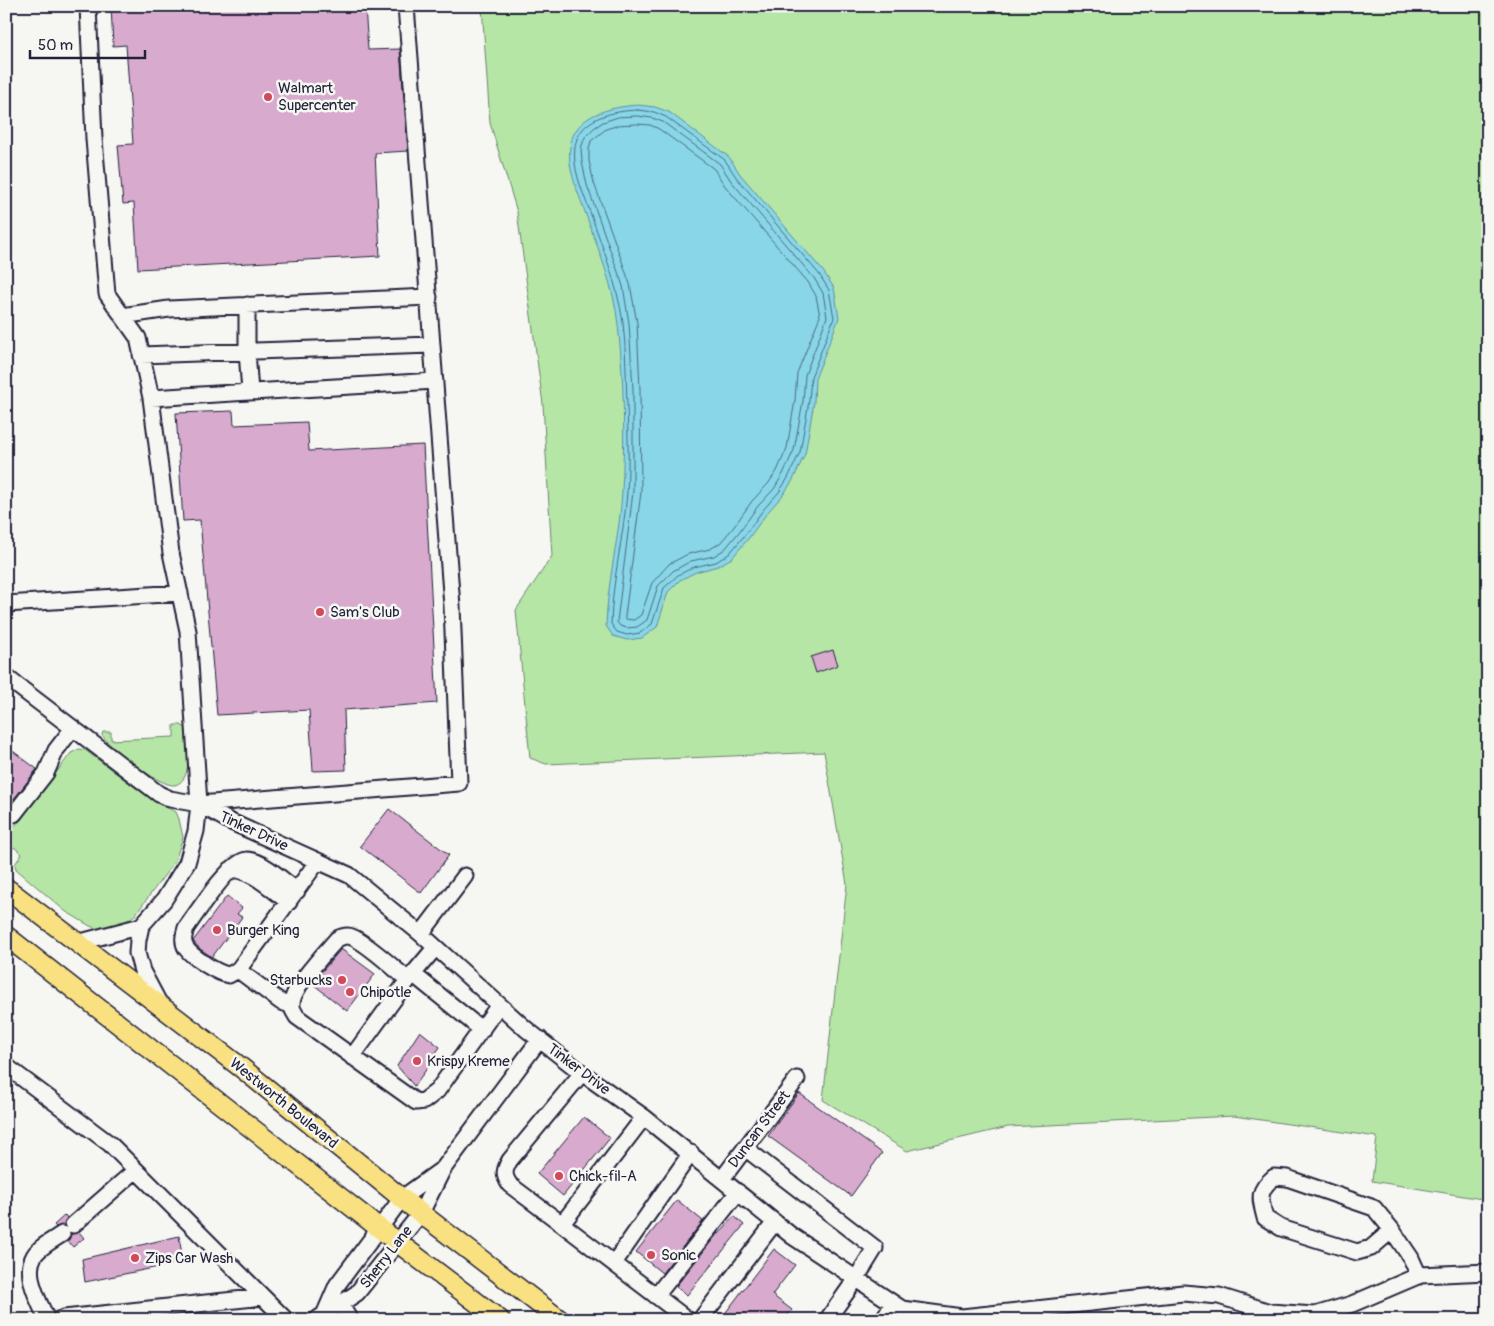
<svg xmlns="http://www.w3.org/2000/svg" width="1494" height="1326" font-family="Pangolin,sans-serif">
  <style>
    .green { fill: #b6e6a5; stroke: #6c8470 }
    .water { fill: #88d6e7; stroke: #5f8ea2 }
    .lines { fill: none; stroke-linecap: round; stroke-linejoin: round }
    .shore { stroke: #4b6a80; stroke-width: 1 }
    .building { fill: #d7aace; stroke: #22223b }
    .minor-casing { stroke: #22223b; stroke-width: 19 }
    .major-casing { stroke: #22223b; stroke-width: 22 }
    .minor { stroke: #f6f6f2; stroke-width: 15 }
    .major { stroke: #f9e181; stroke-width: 19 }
    .poi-dot { fill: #d1495b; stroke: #f6f6f2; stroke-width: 2 }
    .labels { text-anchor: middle; stroke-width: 5; stroke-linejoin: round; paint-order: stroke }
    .poi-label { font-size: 15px; fill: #22223b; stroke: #f6f6f2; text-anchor: start }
    .street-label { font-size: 15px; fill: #22223b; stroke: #f6f6f2 }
  </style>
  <rect width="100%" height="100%" fill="#f6f6f2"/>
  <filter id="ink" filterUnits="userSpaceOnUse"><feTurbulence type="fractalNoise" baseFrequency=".02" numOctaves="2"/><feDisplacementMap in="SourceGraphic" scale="10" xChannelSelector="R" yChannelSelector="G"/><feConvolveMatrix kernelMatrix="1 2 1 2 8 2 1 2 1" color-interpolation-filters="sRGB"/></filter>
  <g filter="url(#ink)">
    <path class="green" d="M 482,6 L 1488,6 L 1488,1200 L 1372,1181 L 1377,1137 L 1234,1116 L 1008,1127 L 907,1151 L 823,1100 L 847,884 L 824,752 L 546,764 L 530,758 L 516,610 L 552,556 L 543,404 L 517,212 L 490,123 Z
      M 174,725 L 181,725 L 186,728 C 187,741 191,767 184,778 C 182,781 179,784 175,785 C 160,787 109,748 102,735 L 103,732 L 111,732 L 111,740 L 174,737 Z
      M 79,749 L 85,750 L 152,800 L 176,812 L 179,819 L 183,837 L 175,861 L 135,915 L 118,926 L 98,929 L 90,926 L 65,911 L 16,869 L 15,864 L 22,854 L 14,847 L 6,858 L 6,826 L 14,826 L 20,821 L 71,753 Z"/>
    <path class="water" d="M 638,105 L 655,107 L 669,112 L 729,157 L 740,174 L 823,271 L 834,288 L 839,318 L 815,379 L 814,402 L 805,454 L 793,480 L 783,495 L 767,513 L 748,539 L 732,558 L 718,566 L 696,572 L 680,580 L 668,592 L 657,627 L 642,638 L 627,640 L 613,636 L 606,626 C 607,581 620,536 622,491 C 625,437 624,378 618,325 C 614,286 598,249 585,212 C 578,192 567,169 570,147 C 574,114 611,107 638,105 Z"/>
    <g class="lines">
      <path class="shore" d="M 638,110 L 654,112 L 666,117 L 725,160 L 736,177 L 819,274 L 829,290 L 834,318 L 811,377 L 809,401 L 800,452 L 788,478 L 779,492 L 763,510 L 744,536 L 729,554 L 716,562 L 694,567 L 678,575 L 664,588 L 652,624 L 640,633 L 627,635 L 617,632 L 611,624 C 612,580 624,536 627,492 C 629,463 628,434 627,405 C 626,377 626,349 623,322 C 617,283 602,246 589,209 C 582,190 572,168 575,147 C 579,117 614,111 638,110 Z
        M 638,116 L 652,118 L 663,122 L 720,164 L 731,181 L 814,278 L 823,293 L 827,317 L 805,375 L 803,401 L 794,450 L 783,474 L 774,489 L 758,506 L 739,532 L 725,549 L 714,556 L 691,561 L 673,571 L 658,586 L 647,620 L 637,627 L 627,628 L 620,626 L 617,622 L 633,492 L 633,389 L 629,323 L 623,286 L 587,185 L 582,162 L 581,148 L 585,137 L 594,128 L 603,122 L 618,117 Z
        M 637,124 L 650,125 L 659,129 L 714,169 L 725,186 L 808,282 L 816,296 L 820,316 L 797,373 L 795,400 L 787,448 L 777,471 L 768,484 L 752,501 L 733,528 L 720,543 L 710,549 L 688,554 L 669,564 L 652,583 L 641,615 L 634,620 L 625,619 L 625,616 L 641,492 L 640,389 L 637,323 L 630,284 L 594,183 L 589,161 L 589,149 L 591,141 L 606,129 L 619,125 Z"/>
    </g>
    <path class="building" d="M 111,6 L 365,6 L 368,50 L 400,49 L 408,151 L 375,153 L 380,256 L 138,269 L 134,203 L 123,204 L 118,145 L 133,144 L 126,45 L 113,46 Z
      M 233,411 L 234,425 L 307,422 L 309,451 L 423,445 L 437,703 L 344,710 L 346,770 L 313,771 L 309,710 L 217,715 L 200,520 L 183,521 L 176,413 Z
      M 833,650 L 838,665 L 816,673 L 811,657 Z
      M 6,746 L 37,769 L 14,799 L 6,794 Z
      M 389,809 L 449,855 L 421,893 L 360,846 Z
      M 227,896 L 242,908 L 237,914 L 242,917 L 212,957 L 200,949 L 193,941 Z
      M 341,949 L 375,974 L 347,1011 L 313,984 L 318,976 Z
      M 420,1031 L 440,1047 L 435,1054 L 437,1055 L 414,1086 L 397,1066 Z
      M 799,1093 L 882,1153 L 851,1196 L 768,1136 Z
      M 584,1117 L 610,1138 L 563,1196 L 537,1174 Z
      M 677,1200 L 703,1221 L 662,1273 L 636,1252 Z
      M 65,1215 L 67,1218 L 64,1225 L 56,1227 L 54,1225 Z
      M 734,1216 L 744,1225 L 687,1295 L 676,1287 L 677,1285 L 718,1233 L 719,1234 Z
      M 79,1232 L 84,1238 L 73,1247 L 68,1241 L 71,1234 Z
      M 179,1236 L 183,1262 L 85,1282 L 82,1259 Z
      M 774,1249 L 795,1265 L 772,1295 L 792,1310 L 784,1320 L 720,1320 Z"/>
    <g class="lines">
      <defs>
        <path id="minor" d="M 88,6 L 94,139 L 107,294 L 138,338 L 151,398 L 171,553 L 188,631 L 199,804 L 196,831 L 187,863 L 164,900 L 141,926 L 138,940 L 137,953 L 142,971 L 159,1003
          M 247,305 L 247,351 L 250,392
          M 122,316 L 169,309 L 429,297
          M 141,355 L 432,345
          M 151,398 L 435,381
          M 6,604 L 180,593
          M 6,677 L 159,794 L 170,799 L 199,804 L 459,783 L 452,606 L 406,6
          M 199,804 L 229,821 L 349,875 L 421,934 L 526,1029 L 582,1073 L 644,1117 L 792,1236 L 902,1309 L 962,1317 L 1183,1293 L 1219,1296 L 1270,1312 L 1315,1315 L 1352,1304 L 1420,1275 L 1488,1272
          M 6,809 L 14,814 L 46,773 L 56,750 L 73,728
          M 230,870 C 249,867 273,891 289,902
          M 297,891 C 285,882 262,860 247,860 C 231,860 196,914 186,928 C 184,935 182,941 186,948 C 192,957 218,974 229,975 L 238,970 L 318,861
          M 421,934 L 465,876
          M 77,943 L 141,926
          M 435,948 L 408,980 C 395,969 367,943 352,937 C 347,935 341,937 337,939 C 325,953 293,986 292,1003 C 291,1008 294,1012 297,1017 L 416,1102 L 424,1101 L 437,1091 L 499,1005
          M 238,970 L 281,1002 L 291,1005
          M 413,974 L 482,1030
          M 352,1057 L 408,980
          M 6,1066 L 110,1144 L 286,1320
          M 582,1073 L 510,1160 C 504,1170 503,1175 510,1185 L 562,1224 L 644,1117
          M 745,1148 L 875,1248 L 856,1279 L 827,1320
          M 722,1179 L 797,1079
          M 562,1224 L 688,1320
          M 73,1225 L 136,1170
          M 1392,1230 L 1371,1248 L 1357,1252 L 1281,1228 L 1265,1218 C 1260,1198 1257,1191 1274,1177 L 1287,1178 L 1374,1208 L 1392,1230 L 1411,1258 L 1419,1276
          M 614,1263 L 691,1153
          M 656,1296 L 738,1192
          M 340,1304 L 350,1320
          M 324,1315 L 337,1285 L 402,1198 L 441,1170
          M 47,1320 C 40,1303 23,1275 34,1256 C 39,1247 53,1240 62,1234
          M 58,1320 L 64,1318 L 263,1297
          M 316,1320 L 357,1293 L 421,1213 L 443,1169 L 540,1039
          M 700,1320 L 775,1222
          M 882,1320 L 893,1305"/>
        <path id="major" d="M 6,888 L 243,1069 L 410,1205 L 560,1320
          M 6,936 L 397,1242 L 500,1320"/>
      </defs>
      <use href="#minor" class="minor-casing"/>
      <use href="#major" class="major-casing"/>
      <use href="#minor" class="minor"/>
      <use href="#major" class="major"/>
    </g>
  </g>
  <g class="poi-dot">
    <circle cx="268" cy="97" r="5"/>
    <circle cx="320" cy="612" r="5"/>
    <circle cx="217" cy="930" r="5"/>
    <circle cx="342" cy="980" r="5"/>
    <circle cx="350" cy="992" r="5"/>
    <circle cx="417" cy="1061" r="5"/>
    <circle cx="559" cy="1176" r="5"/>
    <circle cx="651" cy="1255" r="5"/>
    <circle cx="135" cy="1258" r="5"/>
  </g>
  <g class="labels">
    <g class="poi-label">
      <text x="278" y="93">Walmart<tspan x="278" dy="17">Supercenter</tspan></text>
      <text x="330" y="617">Sam's Club</text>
      <text x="227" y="935">Burger King</text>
      <text x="332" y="985" text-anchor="end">Starbucks</text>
      <text x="360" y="997">Chipotle</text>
      <text x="427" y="1066">Krispy Kreme</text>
      <text x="569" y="1181">Chick-fil-A</text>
      <text x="661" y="1260">Sonic</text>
      <text x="145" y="1263">Zips Car Wash</text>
    </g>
    <g class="street-label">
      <text transform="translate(254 831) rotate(25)" y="5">Tinker Drive</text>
      <text transform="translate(579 1069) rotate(37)" y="5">Tinker Drive</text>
      <text transform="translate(284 1103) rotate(39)" y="5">Westworth Boulevard</text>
      <text transform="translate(759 1129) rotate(-53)" y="5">Duncan Street</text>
      <text transform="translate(386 1257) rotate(-52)" y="5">Sherry Lane</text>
    </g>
  </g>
  <rect width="1494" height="1326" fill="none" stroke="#f6f6f2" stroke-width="25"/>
  <rect x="12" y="12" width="1469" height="1301" fill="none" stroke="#22223b" stroke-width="2" filter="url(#ink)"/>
  <path d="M30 50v8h115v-8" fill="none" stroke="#22223b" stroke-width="2.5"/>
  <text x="38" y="50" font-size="15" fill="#22223b" stroke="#f6f6f2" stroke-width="4" paint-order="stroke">50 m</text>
</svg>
